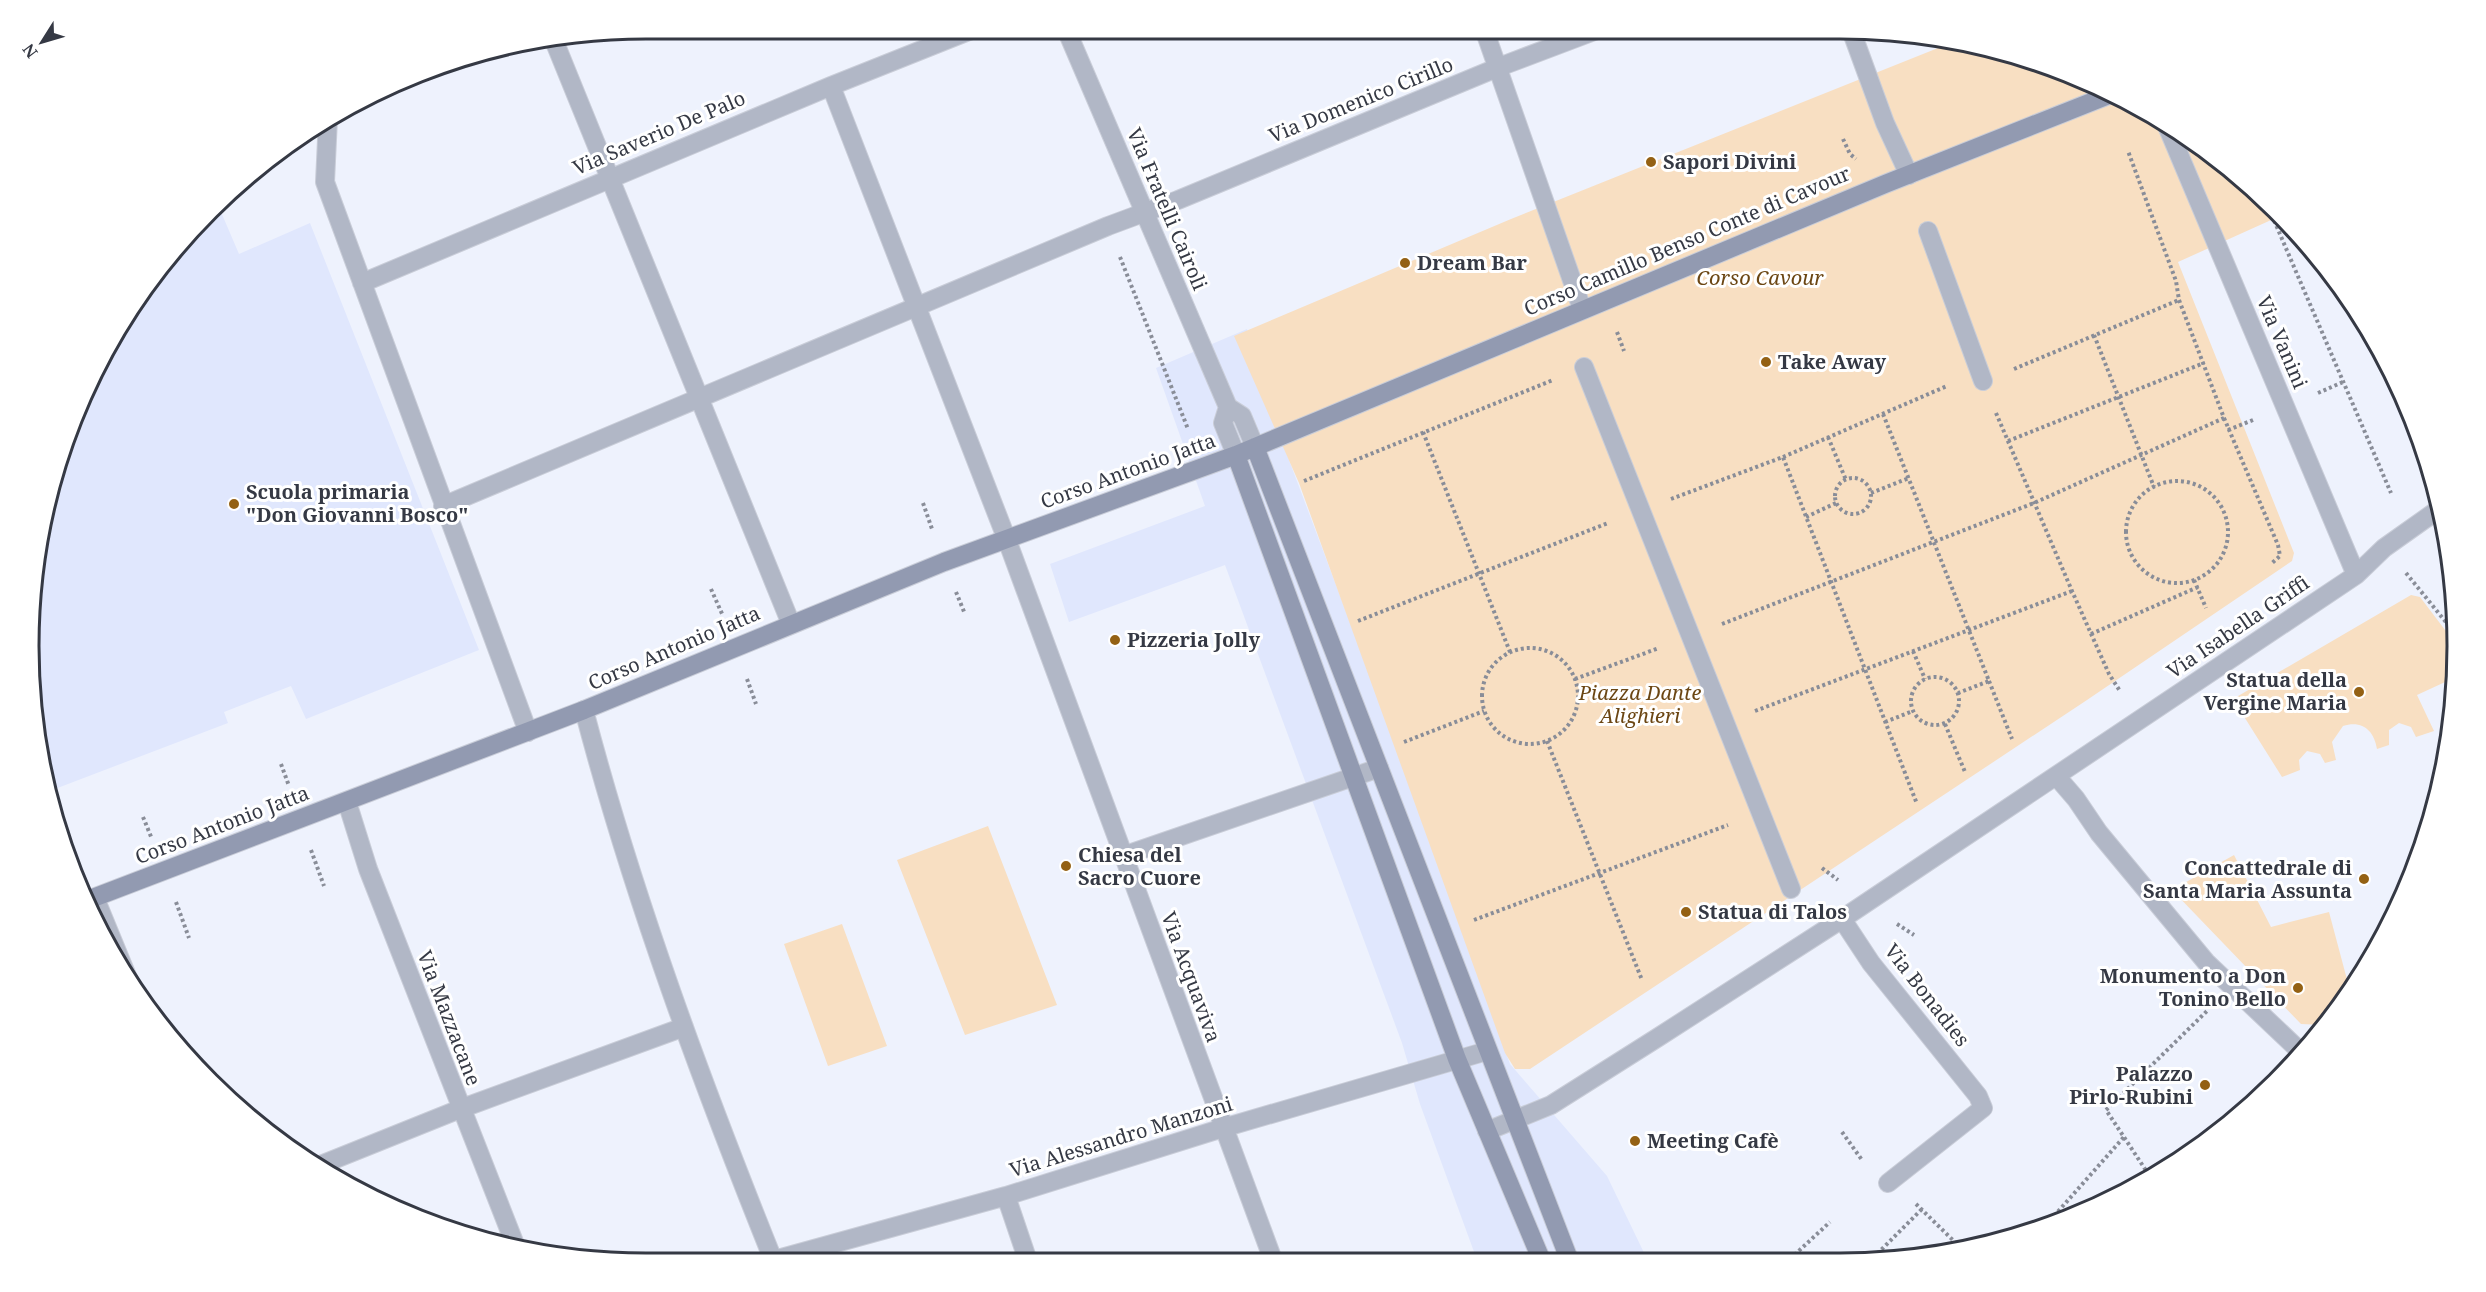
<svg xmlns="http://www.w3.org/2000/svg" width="2486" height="1292" font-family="'Noto Serif',serif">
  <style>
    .built { fill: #e0e7fd }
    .green { fill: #f8dfc2 }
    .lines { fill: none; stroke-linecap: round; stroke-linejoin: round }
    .pedestrian-casing { stroke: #c9cdd8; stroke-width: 20 }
    .minor-casing { stroke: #c9cdd8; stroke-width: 20 }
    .tertiary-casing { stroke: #c9cdd8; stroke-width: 20 }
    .secondary-casing { stroke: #c9cdd8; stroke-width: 20 }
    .path { stroke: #898d98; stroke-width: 4; stroke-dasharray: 3 3; stroke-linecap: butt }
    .pedestrian { stroke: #b1b7c6; stroke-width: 18 }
    .minor { stroke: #b1b7c6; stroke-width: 18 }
    .tertiary { stroke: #b1b7c6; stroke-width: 18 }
    .secondary { stroke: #929ab1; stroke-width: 18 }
    .poi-dot { fill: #946114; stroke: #fff; stroke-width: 2 }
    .labels { text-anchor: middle; stroke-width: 6; stroke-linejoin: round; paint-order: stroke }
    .street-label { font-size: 20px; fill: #353944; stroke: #fff }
    .poi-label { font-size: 20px; font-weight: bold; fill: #353944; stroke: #fff; text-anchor: start }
    .park-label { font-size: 20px; font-style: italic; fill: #6b4613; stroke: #fff }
    .rim { fill: none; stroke: #353944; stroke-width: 3 }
  </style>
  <rect width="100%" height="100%" fill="#eef2fd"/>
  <path class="built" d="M 218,205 L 239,254 L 310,223 L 479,650 L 306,719 L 291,686 L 224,712 L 228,723 L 47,792 L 30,687 L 30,605 L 49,487 L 76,409 L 132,303 L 182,239 Z
    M 1247,329 L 1280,436 L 1386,718 L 1510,1064 L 1607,1176 L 1647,1259 L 1477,1260 L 1420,1104 L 1402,1043 L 1225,565 L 1069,622 L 1050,564 L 1205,506 L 1156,368 Z"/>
  <path class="green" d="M 1953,42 L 2000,50 L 2113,92 L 2216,156 L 2280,216 L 2178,262 L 2294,553 L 2292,561 L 2087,700 L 1530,1069 L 1515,1069 L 1505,1053 L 1299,483 L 1234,336 L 1511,219 Z
    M 2411,595 L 2420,597 L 2455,643 L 2456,677 L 2417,695 L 2434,731 L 2416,737 L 2411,727 L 2399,723 L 2389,730 L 2389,745 L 2377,749 C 2374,730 2362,720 2343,726 L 2332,742 L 2336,760 L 2325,763 L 2320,754 L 2307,751 L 2299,760 L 2300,770 L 2282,777 L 2233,699 Z
    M 988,826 L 1057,1005 L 965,1035 L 897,860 Z
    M 2234,855 L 2271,927 L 2329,912 L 2349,987 L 2323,1025 L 2301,1024 L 2172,890 Z
    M 842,924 L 887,1046 L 828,1066 L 784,944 Z"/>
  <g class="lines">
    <defs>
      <path id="pedestrian" d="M 1928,231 L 1983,381
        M 1584,367 L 1791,889"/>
      <path id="minor" d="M 1484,29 L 1582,309
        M 1851,30 L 1885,123 L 1909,175
        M 553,38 L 791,624
        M 831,86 L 1007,540 L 1273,1260
        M 328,118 L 325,182 L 528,732
        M 2167,126 L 2356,575
        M 362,283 L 831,86 L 974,29
        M 443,506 L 1108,226 L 1178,200 L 1499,67 L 1597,30
        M 584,710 C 633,897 702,1083 774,1262
        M 2057,777 L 2076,799 L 2099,833 L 2206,962 L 2303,1054
        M 347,802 L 368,869 L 516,1247
        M 1123,856 L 1379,768
        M 95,898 L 132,988
        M 1842,919 L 1871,963 L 1978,1096 L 1983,1108 L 1888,1183
        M 1487,1131 L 1551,1105 L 1657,1038 L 1842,919 L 2356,575 L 2384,548 L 2439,509
        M 318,1166 L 460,1109 L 684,1027
        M 1006,1196 L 1028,1261
        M 767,1262 L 1006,1196 L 1223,1128 L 1487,1051"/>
      <path id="tertiary" d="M 1066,29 L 1228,407
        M 1228,407 L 1242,416 L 1255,447
        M 1228,407 L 1223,423 L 1236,455"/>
      <path id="secondary" d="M 1255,447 L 1569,1259
        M 1236,455 L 1457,1059 L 1541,1259
        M 85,901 L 584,710 L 944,562 L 1236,455 L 1885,184 L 2114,93"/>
    </defs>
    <use href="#pedestrian" class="pedestrian-casing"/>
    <use href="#minor" class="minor-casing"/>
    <use href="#tertiary" class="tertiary-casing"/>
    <use href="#secondary" class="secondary-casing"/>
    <path class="path" d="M 1843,139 L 1850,154 L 1856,159
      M 2267,204 L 2391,493
      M 1120,257 L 1188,429
      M 1617,332 L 1624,351
      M 2094,335 L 2154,487
      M 2014,369 L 2179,300
      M 2318,393 L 2343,382
      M 1996,413 L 2072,591 L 2109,674 L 2120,691
      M 1883,414 L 1989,681 L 1958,693
      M 2224,418 L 2278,545 L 2280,556 L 2272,563
      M 2228,430 L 2253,420
      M 1423,432 L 1510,652
      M 1828,437 L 1846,480
      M 2008,441 L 2204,363
      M 1783,457 L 1947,386
      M1835 496a18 18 0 1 1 36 0a18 18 0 1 1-36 0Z
      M 1304,481 L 1553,380
      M2126 532a51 51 0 1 1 102 0a51 51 0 1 1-102 0Z
      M 1871,493 L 1909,478
      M 1671,499 L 1783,457 L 1917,804
      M 923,503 L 932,529
      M 1806,517 L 1836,503
      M 2406,573 L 2454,632
      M 2194,580 L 2206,608
      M 711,589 L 723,616
      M 956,592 L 965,614
      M 1358,621 L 1608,523
      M 1722,624 L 2034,503 L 2224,418 L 2179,300 L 2176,281 L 2128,151
      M 2091,634 L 2198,587
      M1482 696a48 48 0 1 1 96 0a48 48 0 1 1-96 0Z
      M 1913,651 L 1925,679
      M1911 701a24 24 0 1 1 48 0a24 24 0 1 1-48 0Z
      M 747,679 L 756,704
      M 1575,679 L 1659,648
      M 1989,681 L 2012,739
      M 1755,711 L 2072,591
      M 1885,722 L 1913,711
      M 1945,724 L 1965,772
      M 1547,741 L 1642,980
      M 1404,742 L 1484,711
      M 281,764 L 289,786
      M 143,817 L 152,839
      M 311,850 L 324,886
      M 1822,868 L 1838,880
      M 176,902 L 189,938
      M 1474,920 L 1728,825
      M 1897,924 L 1914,935
      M 1842,1132 L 1862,1160
      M 2149,1175 L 2106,1110 L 2208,1010
      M 1916,1204 L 1961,1248
      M 2046,1225 L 2124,1137
      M 1873,1258 L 1922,1209
      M 1790,1259 L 1830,1222"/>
    <use href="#pedestrian" class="pedestrian"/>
    <use href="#minor" class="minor"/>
    <use href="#tertiary" class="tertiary"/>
    <use href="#secondary" class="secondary"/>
  </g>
  <g class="poi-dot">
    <circle cx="1651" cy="162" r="6"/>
    <circle cx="1405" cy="263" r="6"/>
    <circle cx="1766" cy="362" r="6"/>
    <circle cx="234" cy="504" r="6"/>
    <circle cx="1115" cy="640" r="6"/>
    <circle cx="2359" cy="692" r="6"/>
    <circle cx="1066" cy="866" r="6"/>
    <circle cx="2364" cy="879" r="6"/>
    <circle cx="1686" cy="912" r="6"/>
    <circle cx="2298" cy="988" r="6"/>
    <circle cx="2205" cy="1085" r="6"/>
    <circle cx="1635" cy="1141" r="6"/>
  </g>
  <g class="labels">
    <g class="street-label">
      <text transform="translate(1361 100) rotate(-22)" y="7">Via Domenico Cirillo</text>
      <text transform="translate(659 133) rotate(-23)" y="7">Via Saverio De Palo</text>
      <text transform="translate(1167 209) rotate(67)" y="7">Via Fratelli Cairoli</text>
      <text transform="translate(1687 241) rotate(-23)" y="7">Corso Camillo Benso Conte di Cavour</text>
      <text transform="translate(2282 342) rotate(67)" y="7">Via Vanini</text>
      <text transform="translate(1128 471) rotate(-20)" y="7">Corso Antonio Jatta</text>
      <text transform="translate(2238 627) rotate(-34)" y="7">Via Isabella Griffi</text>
      <text transform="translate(674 648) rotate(-23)" y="7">Corso Antonio Jatta</text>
      <text transform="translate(222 825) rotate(-21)" y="7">Corso Antonio Jatta</text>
      <text transform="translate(1191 977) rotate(70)" y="7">Via Acquaviva</text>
      <text transform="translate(1927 995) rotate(52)" y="7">Via Bonadies</text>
      <text transform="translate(449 1018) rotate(69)" y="7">Via Mazzacane</text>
      <text transform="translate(1121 1137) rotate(-17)" y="7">Via Alessandro Manzoni</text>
    </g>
    <g class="poi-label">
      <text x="1663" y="169">Sapori Divini</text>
      <text x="1417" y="270">Dream Bar</text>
      <text x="1778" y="369">Take Away</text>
      <text x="246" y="499">Scuola primaria<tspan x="246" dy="23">"Don Giovanni Bosco"</tspan></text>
      <text x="1127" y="647">Pizzeria Jolly</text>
      <text x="2347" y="687" text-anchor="end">Statua della<tspan x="2347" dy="23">Vergine Maria</tspan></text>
      <text x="1078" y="862">Chiesa del<tspan x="1078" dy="23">Sacro Cuore</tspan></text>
      <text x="2352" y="875" text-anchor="end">Concattedrale di<tspan x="2352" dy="23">Santa Maria Assunta</tspan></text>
      <text x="1698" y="919">Statua di Talos</text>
      <text x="2286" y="983" text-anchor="end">Monumento a Don<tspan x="2286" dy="23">Tonino Bello</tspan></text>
      <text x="2193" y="1081" text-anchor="end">Palazzo<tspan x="2193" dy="23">Pirlo-Rubini</tspan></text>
      <text x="1647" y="1148">Meeting Cafè</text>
    </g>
    <g class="park-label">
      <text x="1760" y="285">Corso Cavour</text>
      <text x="1640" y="700">Piazza Dante<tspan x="1640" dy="23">Alighieri</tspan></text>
    </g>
  </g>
  <path d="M0 0H2486V1292H0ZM646 39H1840A607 607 0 0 1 2447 646V646A607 607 0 0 1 1840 1253H646A607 607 0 0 1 39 646V646A607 607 0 0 1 646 39Z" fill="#fff" fill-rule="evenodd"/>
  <path class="rim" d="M646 39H1840A607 607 0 0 1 2447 646V646A607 607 0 0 1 1840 1253H646A607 607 0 0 1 39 646V646A607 607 0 0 1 646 39Z"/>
  <g transform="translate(42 42) rotate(233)" stroke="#ffffff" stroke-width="4.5" paint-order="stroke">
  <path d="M0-4.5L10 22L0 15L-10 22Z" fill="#353944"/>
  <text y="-9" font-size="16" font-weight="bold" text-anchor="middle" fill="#353944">N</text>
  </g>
</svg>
